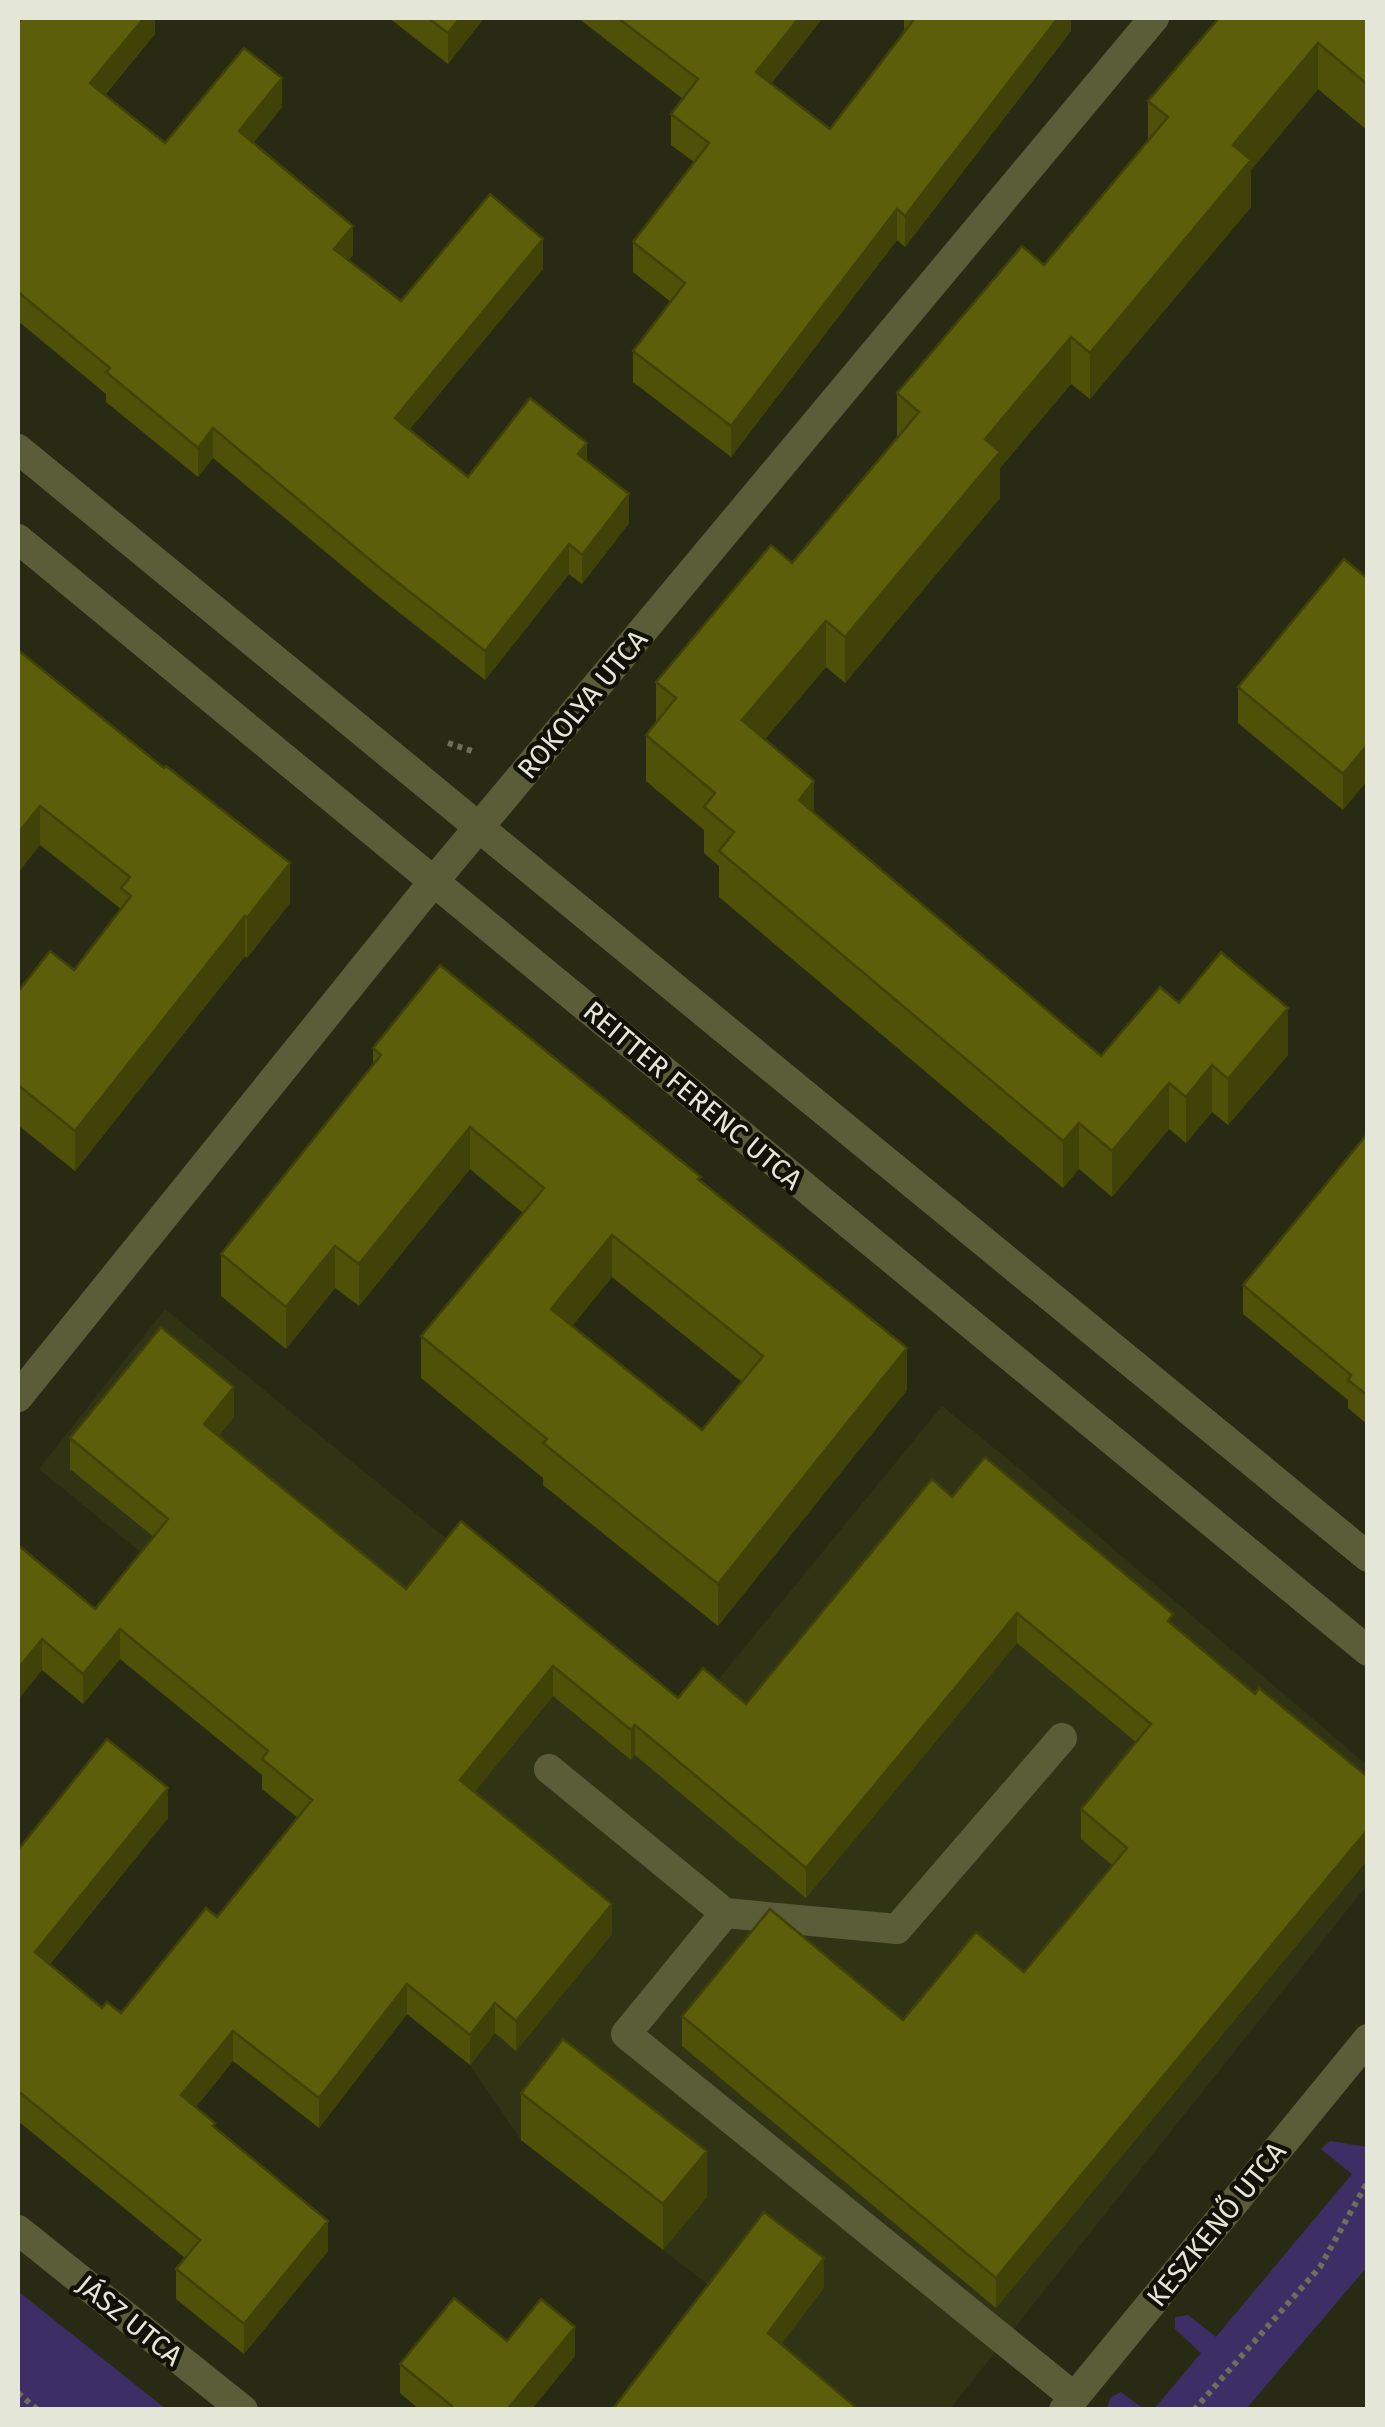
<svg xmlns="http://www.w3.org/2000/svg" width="1385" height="2427" font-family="'Fira Sans',sans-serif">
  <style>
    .built { fill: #313315 }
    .green { fill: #3d2f66 }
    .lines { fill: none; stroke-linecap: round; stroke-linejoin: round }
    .path { stroke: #6d6e5b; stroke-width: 6; stroke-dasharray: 5 5; stroke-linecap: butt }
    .minor { stroke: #5b5d38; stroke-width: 30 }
    .wall { fill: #4f5109; fill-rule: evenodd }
    .shaded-wall { fill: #404207 }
    .building { fill: #5c5e0a; stroke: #404207; stroke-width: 2.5; fill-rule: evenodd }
    .labels { text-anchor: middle; stroke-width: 9; stroke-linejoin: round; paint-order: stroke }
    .street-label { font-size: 28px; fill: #e4e6d8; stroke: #111108 }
  </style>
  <rect width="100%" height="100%" fill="#292a13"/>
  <path class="built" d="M 165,1309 L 666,1718 L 703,1698 L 942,1406 L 1009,1460 L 1367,1765 L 1367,1885 L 950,2409 L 724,2409 L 782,2342 L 521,2140 L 470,2065 L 260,1894 L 379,1747 L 39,1469 Z"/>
  <path class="green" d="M 1330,2141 L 1367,2147 L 1367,2267 L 1246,2409 L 1154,2409 L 1201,2353 L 1175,2329 L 1175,2317 L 1188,2315 L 1216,2337 L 1352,2174 L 1321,2149 Z
    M 18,2291 L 24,2296 L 166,2409 L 18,2409 Z
    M 1121,2392 L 1144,2409 L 1109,2409 L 1107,2408 L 1111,2397 Z"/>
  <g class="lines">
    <path class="path" d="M 448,743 L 475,752
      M 18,2393 L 38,2410
      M 1194,2410 L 1320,2267 L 1368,2181"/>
    <path class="minor" d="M 18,449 L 1368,1557
      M 18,539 L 1368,1651
      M 18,1397 L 434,881 L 1154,18
      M 549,1769 L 725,1913 L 626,2034 L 1074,2397
      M 725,1913 L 897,1929 L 1062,1738
      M 18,2230 L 243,2410
      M 1064,2410 L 1368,2039"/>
  </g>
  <path class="wall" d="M 155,18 L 155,34 L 105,95 L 165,143 L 282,107 L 253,143 L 353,255 L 349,260 L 401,301 L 543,269 L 410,429 L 468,477 L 587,462 L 629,523 L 582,584 L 569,574 L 485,680 L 382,599 L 213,458 L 198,477 L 106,402 L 106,394 L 18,321 L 18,23 Z
    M 389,18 L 484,18 L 448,64 Z
    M 578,18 L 821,18 L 821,20 L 771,84 L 830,129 L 904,32 L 904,18 L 1071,18 L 1071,31 L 905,247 L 897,240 L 731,457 L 633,382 L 633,351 L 671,302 L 633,272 L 633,242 L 694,162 L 671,145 L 671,114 L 683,99 Z
    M 1368,18 L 1368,131 L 1318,89 L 1251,170 L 1251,207 L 1090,399 L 1071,384 L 1000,468 L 1000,498 L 845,683 L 826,667 L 765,739 L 814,813 L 1101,1056 L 1179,1003 L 1288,1055 L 1228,1125 L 1212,1112 L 1186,1143 L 1169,1129 L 1112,1197 L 1079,1169 L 1063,1188 L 719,897 L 719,866 L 704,853 L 704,830 L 646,781 L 646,735 L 656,722 L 656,682 L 792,563 L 897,438 L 897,393 L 1044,265 L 1148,141 L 1148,101 Z
    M 1344,559 L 1343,810 L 1238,723 L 1238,687 Z
    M 18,650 L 290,903 L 247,958 L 245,956 L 75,1171 L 18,1125 L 18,992 L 74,970 L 121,909 L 40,845 Z
    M 373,1048 L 701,1181 L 907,1390 L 718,1626 L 543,1485 L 543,1478 L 421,1378 L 421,1336 L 523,1213 L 470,1169 L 359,1306 L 335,1288 L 286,1349 L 221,1296 L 221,1254 L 373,1066 ZM 612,1277 L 742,1382 L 702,1430 L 572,1326 Z
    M 1368,1133 L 1368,1425 L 1348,1408 L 1348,1400 L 1243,1314 L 1243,1285 Z
    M 234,1417 L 218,1436 L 406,1589 L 678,1698 L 746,1704 L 952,1497 L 1173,1626 L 1255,1694 L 1368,1777 L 1368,1859 L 996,2308 L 682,2046 L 682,2016 L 903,2020 L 1024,1972 L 1112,1865 L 1081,1839 L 1081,1809 L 1136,1742 L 1017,1643 L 806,1898 L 635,1755 L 631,1760 L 553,1696 L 474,1792 L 612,1934 L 516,2051 L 495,2033 L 470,2065 L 407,2014 L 319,2128 L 233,2061 L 196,2107 L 328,2251 L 244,2354 L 176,2299 L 176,2269 L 185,2258 L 18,2121 L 18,1850 L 168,1818 L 50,1964 L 102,2008 L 121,2013 L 217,1917 L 298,1818 L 262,1789 L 262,1775 L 120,1659 L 83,1704 L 42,1670 L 18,1545 L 95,1609 L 154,1537 L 70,1469 L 70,1438 Z
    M 521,2093 L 707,2197 L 663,2250 L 521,2140 Z
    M 507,2341 L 575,2356 L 531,2410 L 420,2410 L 400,2393 L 400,2364 Z"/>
  <path class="shaded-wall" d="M 144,18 L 155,18 L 155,34 L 90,112 L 90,83 Z
    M 460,18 L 484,18 L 448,64 L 448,33 Z
    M 799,18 L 821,18 L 821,20 L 756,103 L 756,72 Z
    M 1058,18 L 1071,18 L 1071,31 L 905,247 L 905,216 Z
    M 1318,43 L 1318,89 L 1251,170 L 1251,207 L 1090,399 L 1090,353 L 1233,145 Z
    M 282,78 L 282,107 L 239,161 L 239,131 Z
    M 897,209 L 897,240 L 731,457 L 731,426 Z
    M 353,226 L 353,255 L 334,278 L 334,249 Z
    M 543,239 L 543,269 L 395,447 L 395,418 Z
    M 1071,337 L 1071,384 L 1000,468 L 1000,498 L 845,683 L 845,637 L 985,439 Z
    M 213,428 L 213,458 L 198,477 L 198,448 Z
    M 587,443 L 587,472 L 578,454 Z
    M 629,494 L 629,523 L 582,584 L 582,555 Z
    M 569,544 L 569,574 L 485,680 L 485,651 Z
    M 826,621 L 826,667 L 742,766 L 742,720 Z
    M 1368,744 L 1368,780 L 1343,810 L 1343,774 Z
    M 814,781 L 814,827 L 799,800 Z
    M 40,806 L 40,845 L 18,873 L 18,833 Z
    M 290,863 L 290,903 L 247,958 L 247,918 Z
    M 245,916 L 245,956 L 75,1171 L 75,1131 Z
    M 1288,1008 L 1288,1055 L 1228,1125 L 1228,1079 Z
    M 1212,1065 L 1212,1112 L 1186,1143 L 1186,1097 Z
    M 1169,1083 L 1169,1129 L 1112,1197 L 1112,1151 Z
    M 1079,1123 L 1079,1169 L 1063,1188 L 1063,1141 Z
    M 470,1127 L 470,1169 L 359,1306 L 359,1264 Z
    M 612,1235 L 612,1277 L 551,1351 L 551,1309 Z
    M 335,1246 L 335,1288 L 286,1349 L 286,1307 Z
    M 907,1348 L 907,1390 L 718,1626 L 718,1584 Z
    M 234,1387 L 234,1417 L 204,1454 L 204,1424 Z
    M 1017,1613 L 1017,1643 L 806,1898 L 806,1868 Z
    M 120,1629 L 120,1659 L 83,1704 L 83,1674 Z
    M 42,1639 L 42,1670 L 18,1700 L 18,1669 Z
    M 553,1666 L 553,1696 L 460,1810 L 460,1780 Z
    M 635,1725 L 635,1755 L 631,1760 L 631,1730 Z
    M 168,1788 L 168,1818 L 35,1982 L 35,1952 Z
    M 1368,1829 L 1368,1859 L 996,2308 L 996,2278 Z
    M 612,1904 L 612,1934 L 516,2051 L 516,2021 Z
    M 407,1984 L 407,2014 L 319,2128 L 319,2098 Z
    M 495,2003 L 495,2033 L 470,2065 L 470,2035 Z
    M 233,2031 L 233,2061 L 181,2125 L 181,2095 Z
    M 707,2151 L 707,2197 L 663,2250 L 663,2204 Z
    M 328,2221 L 328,2251 L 244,2354 L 244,2324 Z
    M 824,2258 L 824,2288 L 768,2362 L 768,2333 Z
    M 575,2327 L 575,2356 L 531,2410 L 507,2410 Z"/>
  <path class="building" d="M 22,18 L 144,18 L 90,83 L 165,143 L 244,48 L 282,78 L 239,131 L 353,226 L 334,249 L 401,301 L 490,194 L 543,239 L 395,418 L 468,477 L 530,398 L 587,443 L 578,454 L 629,494 L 582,555 L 569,544 L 485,651 L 382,570 L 213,428 L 198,448 L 106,372 L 110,368 L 18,292 L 18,23 Z
    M 428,18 L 460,18 L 448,33 Z
    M 618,18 L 799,18 L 756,72 L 830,129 L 915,18 L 1058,18 L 905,216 L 897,209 L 731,426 L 633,351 L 685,283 L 633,242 L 709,143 L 671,114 L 698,79 Z
    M 1219,18 L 1368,18 L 1368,85 L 1318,43 L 1233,145 L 1251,160 L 1090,353 L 1071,337 L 985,439 L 1000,452 L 845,637 L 826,621 L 742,720 L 814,781 L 799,800 L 1101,1056 L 1160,987 L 1179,1003 L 1221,952 L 1288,1008 L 1228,1079 L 1212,1065 L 1186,1097 L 1169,1083 L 1112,1151 L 1079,1123 L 1063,1141 L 719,851 L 734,832 L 704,807 L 715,793 L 646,735 L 676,698 L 656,682 L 771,545 L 792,563 L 919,412 L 897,393 L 1022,246 L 1044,265 L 1168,117 L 1148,101 Z
    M 1344,559 L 1368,579 L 1368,744 L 1343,774 L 1238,687 Z
    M 18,650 L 164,768 L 166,766 L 290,863 L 247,918 L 245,916 L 75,1131 L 18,1085 L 18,992 L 50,951 L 74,970 L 131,896 L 121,888 L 130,877 L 40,806 L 18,833 Z
    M 440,965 L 701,1177 L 698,1179 L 907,1348 L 718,1584 L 543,1443 L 547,1439 L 421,1336 L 544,1188 L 470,1127 L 359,1264 L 335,1246 L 286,1307 L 221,1254 L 381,1055 L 373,1048 ZM 612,1235 L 763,1356 L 702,1430 L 551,1309 Z
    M 1368,1133 L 1368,1396 L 1348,1380 L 1351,1375 L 1243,1285 Z
    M 161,1327 L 234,1387 L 204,1424 L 406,1589 L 461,1521 L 678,1698 L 703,1668 L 746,1704 L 932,1479 L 952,1497 L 985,1457 L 1173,1614 L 1168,1621 L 1255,1694 L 1259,1688 L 1368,1777 L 1368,1829 L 996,2278 L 682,2016 L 770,1909 L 903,2020 L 976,1932 L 1024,1972 L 1127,1848 L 1081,1809 L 1151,1724 L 1017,1613 L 806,1868 L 635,1725 L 631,1730 L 553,1666 L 460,1780 L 612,1904 L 516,2021 L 495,2003 L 470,2035 L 407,1984 L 319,2098 L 233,2031 L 181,2095 L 215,2123 L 213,2126 L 328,2221 L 244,2324 L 176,2269 L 200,2240 L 18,2091 L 18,1850 L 107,1739 L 168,1788 L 35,1952 L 102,2008 L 107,2002 L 121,2013 L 206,1908 L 217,1917 L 312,1800 L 262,1759 L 268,1751 L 120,1629 L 83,1674 L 42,1639 L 18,1669 L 18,1545 L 95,1609 L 168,1519 L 70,1438 Z
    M 563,2039 L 707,2151 L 663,2204 L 521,2093 Z
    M 764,2212 L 824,2258 L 768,2333 L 859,2410 L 612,2410 Z
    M 454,2298 L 507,2341 L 541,2299 L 575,2327 L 507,2410 L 449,2410 L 452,2406 L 400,2364 Z"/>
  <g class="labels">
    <g class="street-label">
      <text transform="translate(582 704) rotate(-50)" y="10">ROKOLYA UTCA</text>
      <text transform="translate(693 1095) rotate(40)" y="10">REITTER FERENC UTCA</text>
      <text transform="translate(1216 2224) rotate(-51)" y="10">KESZKENŐ UTCA</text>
      <text transform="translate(130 2320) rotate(39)" y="10">JÁSZ UTCA</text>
    </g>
  </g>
  <rect width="1385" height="2427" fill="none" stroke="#e4e6d8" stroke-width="40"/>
</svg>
